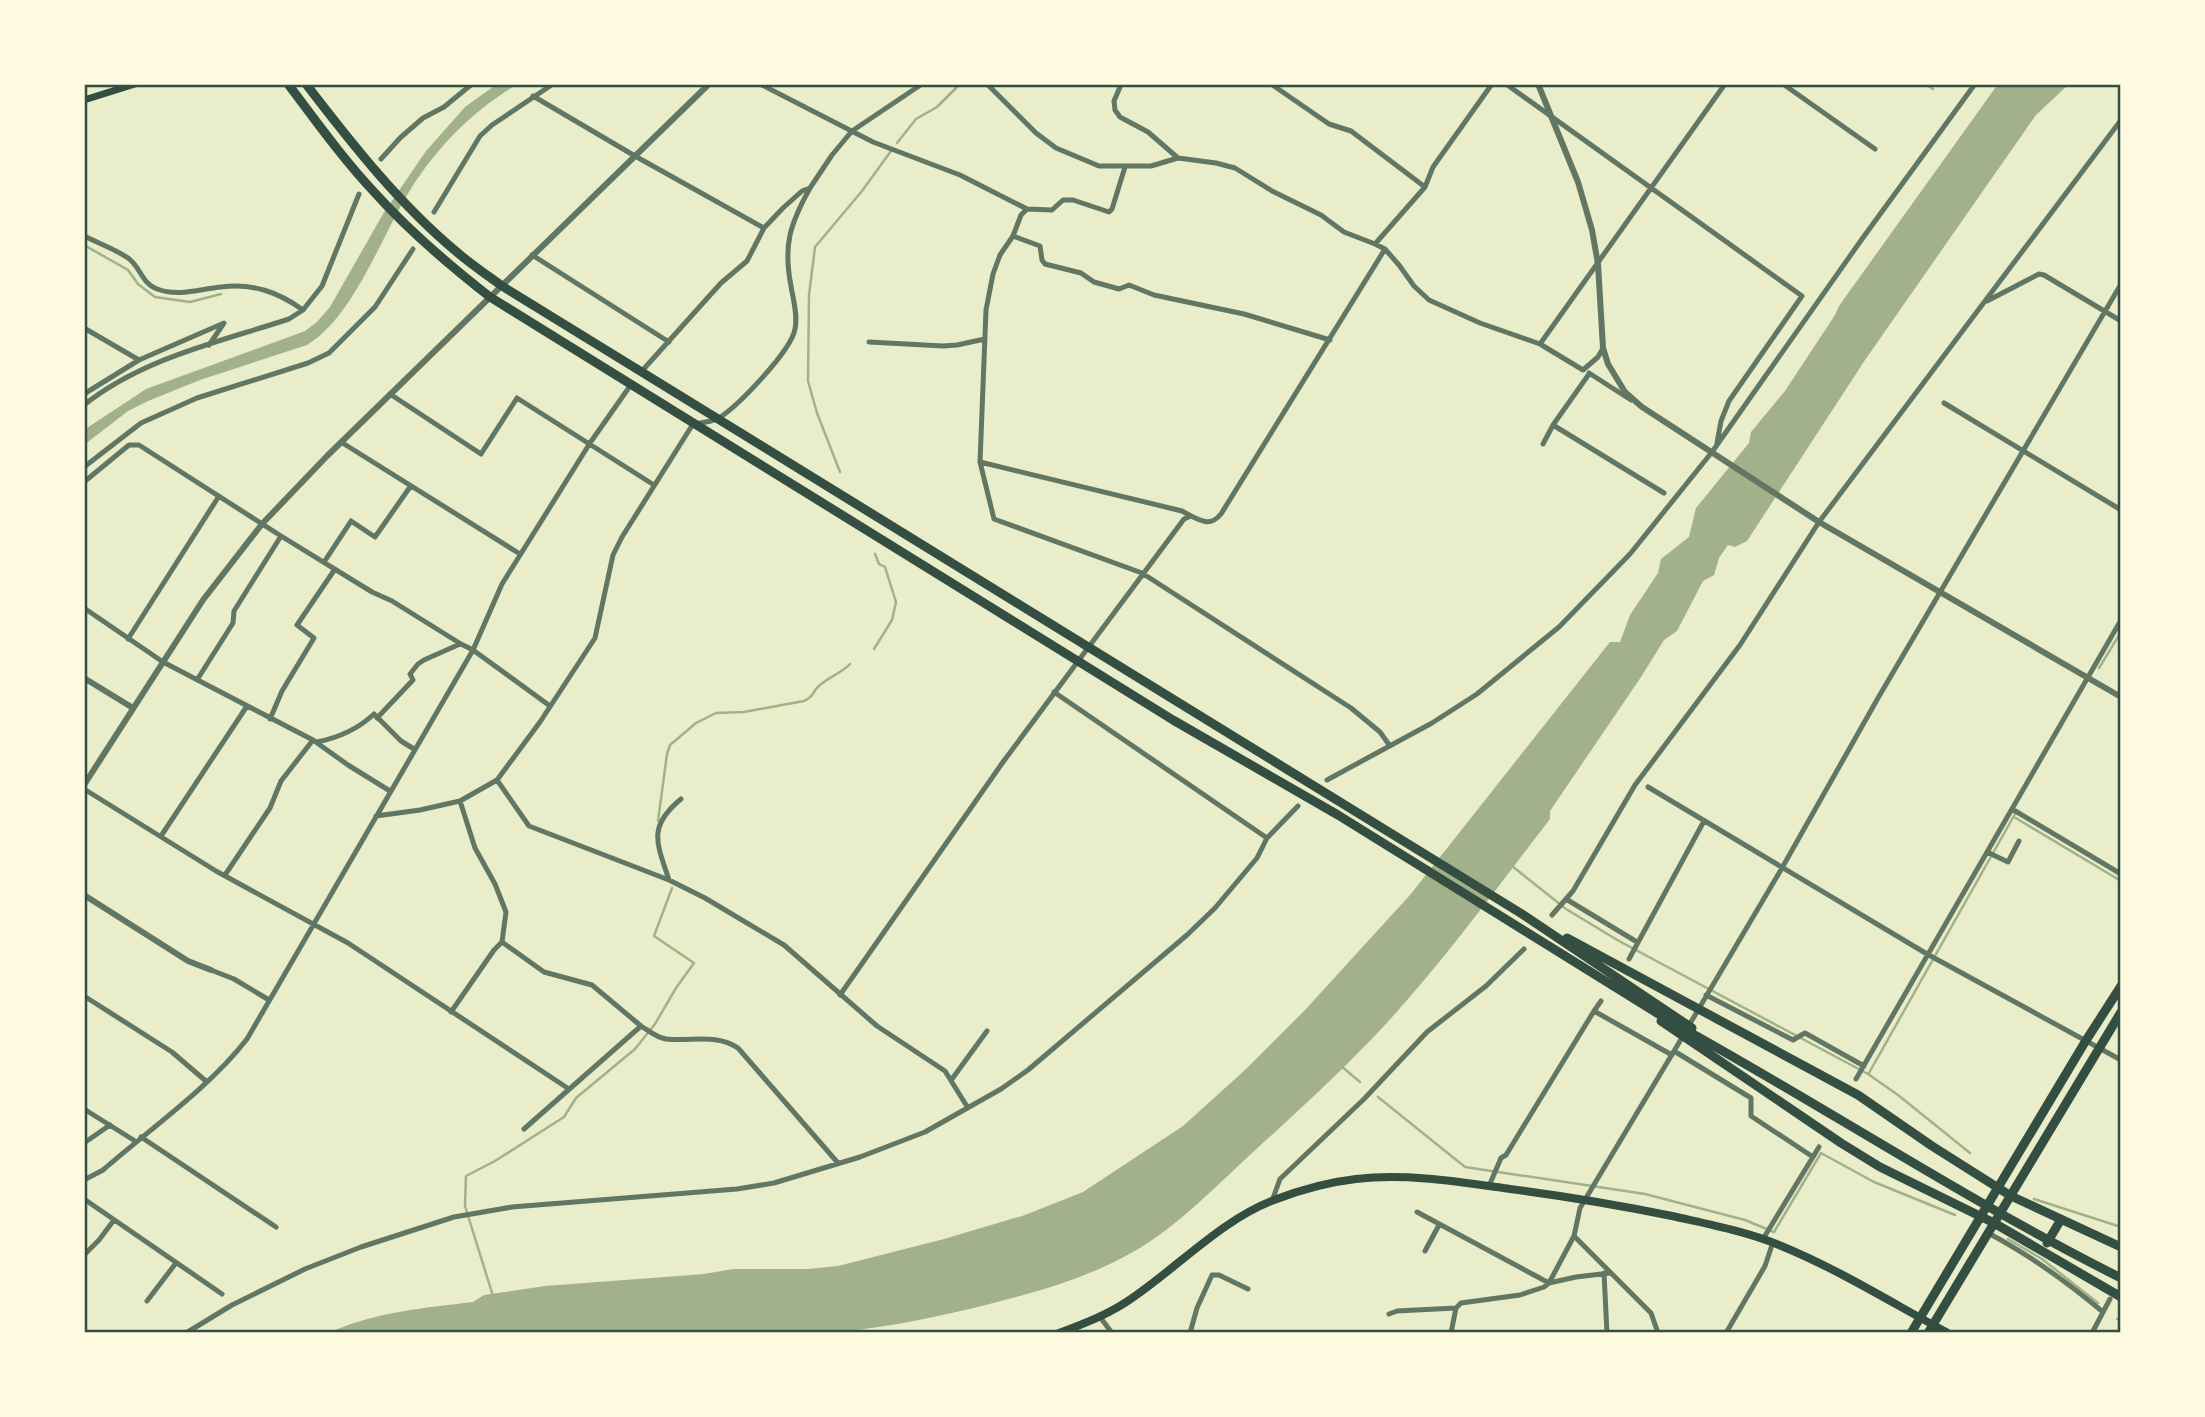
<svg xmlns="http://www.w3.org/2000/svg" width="2205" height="1417" font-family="'Titillium Web',sans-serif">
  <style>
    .water { fill: #a3b18a }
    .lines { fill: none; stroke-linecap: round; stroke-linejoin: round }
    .stream { stroke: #a3b18a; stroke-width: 2.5 }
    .minor { stroke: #617663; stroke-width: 5 }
    .tertiary { stroke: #617663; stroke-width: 6 }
    .secondary { stroke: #344e41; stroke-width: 7 }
    .primary { stroke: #344e41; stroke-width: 8 }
    .trunk { stroke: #344e41; stroke-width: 9 }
    .neatline { fill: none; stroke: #344e41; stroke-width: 2.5 }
  </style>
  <rect width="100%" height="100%" fill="#e9edc9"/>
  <path class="water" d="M 497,84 L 518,84 C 475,109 439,145 412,187 C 382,234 354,317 307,345 L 200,380 L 148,401 L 128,411 L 84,445 L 84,430 L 146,389 L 278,341 L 305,331 L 317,322 L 330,307 L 383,214 L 426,151 L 465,107 Z
    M 1998,84 L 2069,84 L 2036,115 L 1865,360 L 1747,541 L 1735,547 L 1728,545 L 1719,558 L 1714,575 L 1703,581 L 1677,631 L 1664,640 L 1641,677 L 1550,811 L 1550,819 C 1496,889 1444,961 1384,1026 C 1342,1071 1296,1113 1251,1154 C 1213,1189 1177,1227 1133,1252 C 1084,1280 1032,1293 978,1307 C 925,1319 877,1330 822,1333 L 329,1333 C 373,1312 425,1308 473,1302 L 484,1295 L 545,1286 L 704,1274 L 733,1269 L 808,1269 L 838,1266 L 944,1239 L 1025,1215 L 1083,1192 L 1183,1126 L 1245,1070 L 1305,1010 L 1410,895 L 1610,642 L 1620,642 L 1630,615 L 1658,573 L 1661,559 L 1689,537 L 1696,508 L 1749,443 L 1751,432 L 1785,391 L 1835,315 L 1839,306 Z"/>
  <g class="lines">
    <path class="stream" d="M 1925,84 L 1933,89
      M 897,143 L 916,119 L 937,107 L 960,84
      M 84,245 L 128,270 L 138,284 L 155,297 L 190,302 L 221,294
      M 840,472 L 817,413 L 808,381 L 809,295 L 815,247 L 862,191 L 891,151
      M 874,649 L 892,620 L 896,602 L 885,567 L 879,564 L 875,554
      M 2099,668 L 2121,632
      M 2014,817 L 2121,881
      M 658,821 L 667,754 L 670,745 L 696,723 L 716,713 L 744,712 L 804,701 C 811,698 812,695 816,689 C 825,678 841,674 850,664
      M 1512,866 L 1566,909 L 1619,941 L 1868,1074 L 1898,1095 L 1970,1153
      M 1341,1066 L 1360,1082
      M 1869,1073 L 2015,814
      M 1378,1097 L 1465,1167 L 1645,1194 L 1745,1220 L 1774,1232 L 1821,1153 L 1874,1182 L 1955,1215
      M 2034,1199 L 2121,1227
      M 2008,1239 L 2042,1259 L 2098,1303
      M 493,1296 L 465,1206 L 466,1176 L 495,1161 L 564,1117 L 576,1098 L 635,1049 L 655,1024 L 676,988 L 694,963 L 654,936 L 672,888
      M 2117,1319 L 2121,1321"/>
    <path class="minor" d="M 760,84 L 873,142 L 960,175 L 1027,209 L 1052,210 L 1063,200 L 1073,200 L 1109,212 L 1112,209 L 1125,167
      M 987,84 L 1036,133 L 1056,148 L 1099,166 L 1151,166 L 1178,158 L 1216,163 L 1235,168 L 1272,191 L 1321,215 L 1344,232 L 1375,244 L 1385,249 L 1399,265 L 1414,286 L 1429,300 L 1480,323 L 1540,344 L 1583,370 L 1598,357 L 1603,348
      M 1119,84 L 1120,87 L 1114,101 L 1115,110 L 1120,117 L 1148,132 L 1178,158
      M 1271,84 L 1329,124 L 1351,131 L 1425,187
      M 1506,84 L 1802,296 L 1729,401 L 1721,421 L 1717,443
      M 1783,84 L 1875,149
      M 533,96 L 635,156 L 764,228
      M 381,159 L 400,138 L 423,118 L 444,107 L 472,84
      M 1027,209 L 1021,215 L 1013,236 L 1000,255 L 993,274 L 986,310 L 980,462 L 994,519 L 1142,573 L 1351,708 L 1380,732 L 1390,746
      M 434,212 L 480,136 L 492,125 L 553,84
      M 84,236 C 98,243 115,249 128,258 C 140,266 142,284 157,289 C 178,297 200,289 221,287 C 253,283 278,292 303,310
      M 1013,236 L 1040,246 L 1042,260 L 1045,264 L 1081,273 L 1094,282 L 1119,289 L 1129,285 L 1154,295 L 1244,314 L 1330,340
      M 1375,244 L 1425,187 L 1433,167 L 1492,84
      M 532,255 L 669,342
      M 1987,301 L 2039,274 L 2044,275 L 2121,321
      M 84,328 L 139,360
      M 869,342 L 943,346 L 957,345 L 985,339
      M 1540,344 L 1725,84
      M 641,372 L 721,283 L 747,261 L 764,228 L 783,208 L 802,191 L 810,188 L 832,155 L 852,131 L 922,84
      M 1589,373 L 1631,400
      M 84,394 L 139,360 L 224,323 L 209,345
      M 390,394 L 481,454 L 517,398 L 654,485
      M 1944,403 L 2121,510
      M 84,405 C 143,358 219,342 289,319 L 303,310 L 322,286 L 359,194
      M 1553,425 L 1664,493
      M 341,442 L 520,554
      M 1543,444 L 1553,425 L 1589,374
      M 980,462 L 1182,511 L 1191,516
      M 84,467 L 141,423 L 197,398 L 308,363 L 329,353 L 375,307 L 413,249
      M 84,482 L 129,445 L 139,445 L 281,536 L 372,592 L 392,601 L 461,644 L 473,650 L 550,706
      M 324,562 L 351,521 L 375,537 L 410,487
      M 84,608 L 163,662 L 313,740 L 348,765 L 390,791
      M 128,639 L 219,496
      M 197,680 L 233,623 L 234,611 L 281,536
      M 1054,692 L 1267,838
      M 377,718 L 413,680 L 410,674 L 418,664 L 424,660 L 460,644
      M 270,719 L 282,691 L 314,638 L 297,625 L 335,569
      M 317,742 C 337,738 358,729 374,714 L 401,741 L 414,749
      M 497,780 L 529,826 L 669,880 L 705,898 L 784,945 L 877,1026 L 945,1071 L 968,1108
      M 1327,780 L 1432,723 L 1477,694 L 1559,627 L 1630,554 L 1712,452 L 1862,239 L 1975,84
      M 1648,787 L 1927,954 L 2121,1060
      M 84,789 L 216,871 L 348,943 L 569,1089
      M 460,801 L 475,848 L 495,884 L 506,912 L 502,942 L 544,972 L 592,985 L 641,1026 L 524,1129
      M 2012,809 L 2121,874
      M 376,816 L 420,810 L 460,801 L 497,780 L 540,722 L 595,638 L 613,555 L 622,537 L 693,424 C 701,423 712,422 719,418 C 739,405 791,351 795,329 C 798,315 793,299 791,286 C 783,245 790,224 810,188
      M 161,836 L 247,706
      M 1987,852 L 2008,862 L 2019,841
      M 225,875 L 270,808 L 281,781 L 313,740
      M 669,880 C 657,843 647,827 681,799
      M 1566,899 L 1637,942
      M 1552,915 L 1573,891 L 1635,785 L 1740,645 L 1819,522 L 2121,120
      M 1629,959 L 1704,821
      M 211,970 L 234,979 L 269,1000
      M 840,995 L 1003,762 L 1184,519 L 1191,516 C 1203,522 1211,526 1221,514 L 1385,249
      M 1706,995 L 1793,1040 L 1805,1033 L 1864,1066
      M 84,996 L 172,1052 L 207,1082
      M 1601,1001 L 1594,1011 L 1672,1055
      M 451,1012 L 494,950 L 502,942
      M 641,1026 C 649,1031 657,1038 666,1039 C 691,1042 716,1033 738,1048 L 838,1163
      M 1688,1027 L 1782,868 L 1878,698 L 2121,284
      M 1674,1051 L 1751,1098 L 1751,1116 L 1813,1157
      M 952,1079 L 987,1031
      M 1856,1079 L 2121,620
      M 84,1109 L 135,1141
      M 141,1137 L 276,1227
      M 84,1143 L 110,1125
      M 84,1180 L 103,1170 C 150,1129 209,1088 247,1039 L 473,650 L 502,584 L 590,443 L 630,386
      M 1489,1186 L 1501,1158 L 1506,1155 L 1594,1011
      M 84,1199 L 222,1294
      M 1272,1201 L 1280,1179 L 1364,1099 L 1427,1032 L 1486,986 L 1524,949
      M 1417,1212 L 1549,1283 L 1576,1277 L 1610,1273
      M 1988,1233 C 2030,1255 2067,1282 2103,1312
      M 1574,1236 L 1651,1313 L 1658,1333
      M 1763,1239 L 1819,1147
      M 1425,1251 L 1439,1225
      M 84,1255 L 99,1240 L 114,1220
      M 1604,1273 L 1607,1333
      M 147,1301 L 176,1263
      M 1389,1314 L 1397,1311 L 1456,1308
      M 1100,1317 L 1112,1333
      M 186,1333 L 232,1305 L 305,1269 L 361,1247 L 454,1217 L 512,1207 L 737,1189 L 774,1183 L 860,1157 L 925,1132 L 1001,1089 L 1028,1070 L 1187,935 L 1215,908 L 1257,858 L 1267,838 L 1298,806
      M 1190,1333 L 1197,1308 L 1212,1275 L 1219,1275 L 1248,1289
      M 1451,1333 L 1456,1308 L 1461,1303 L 1520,1295 L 1544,1287 L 1549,1283 L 1574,1236 L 1580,1208 L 1683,1036
      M 1726,1333 L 1765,1266 L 1773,1242
      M 2092,1333 L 2110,1299"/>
    <path class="tertiary" d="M 1538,84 L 1578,182 L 1592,230 L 1598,264 L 1603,348 L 1608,364 L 1625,392 L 1642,407 L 1819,522 L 2121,697
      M 84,678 L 133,708
      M 84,785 L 203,600 L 262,524 L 327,456 L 709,84
      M 84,895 L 188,961 L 211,970"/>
    <path class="secondary" d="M 84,100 L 135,84"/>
    <path class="primary" d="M 1059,1333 C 1086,1323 1112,1313 1135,1296 C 1181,1264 1222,1220 1274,1200 C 1300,1190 1329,1182 1356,1179 C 1406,1173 1460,1182 1510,1189 C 1564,1196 1618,1205 1672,1216 C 1707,1224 1745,1231 1779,1245 C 1838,1269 1892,1303 1948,1333"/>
    <path class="trunk" d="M 288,84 C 316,121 343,159 375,193 C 410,232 449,265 490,297 L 1173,720 L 1338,815 L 1673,1023 C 1824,1106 1967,1201 2121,1278
      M 306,84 C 352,144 400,205 458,253 C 472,265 487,275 502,286 L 1522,914 L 1692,1028
      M 1567,938 L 1858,1095 L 1932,1146 L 2011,1196 L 2121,1247
      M 1661,1021 L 1841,1143 L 1880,1167 L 1994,1223 L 2121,1297
      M 2047,1243 L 2060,1221
      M 1911,1333 L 2085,1042 L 2121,986
      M 1928,1333 L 2121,1012"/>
  </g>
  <rect width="2205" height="1417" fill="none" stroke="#fefae0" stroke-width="172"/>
  <rect x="86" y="86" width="2033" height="1245" class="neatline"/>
</svg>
